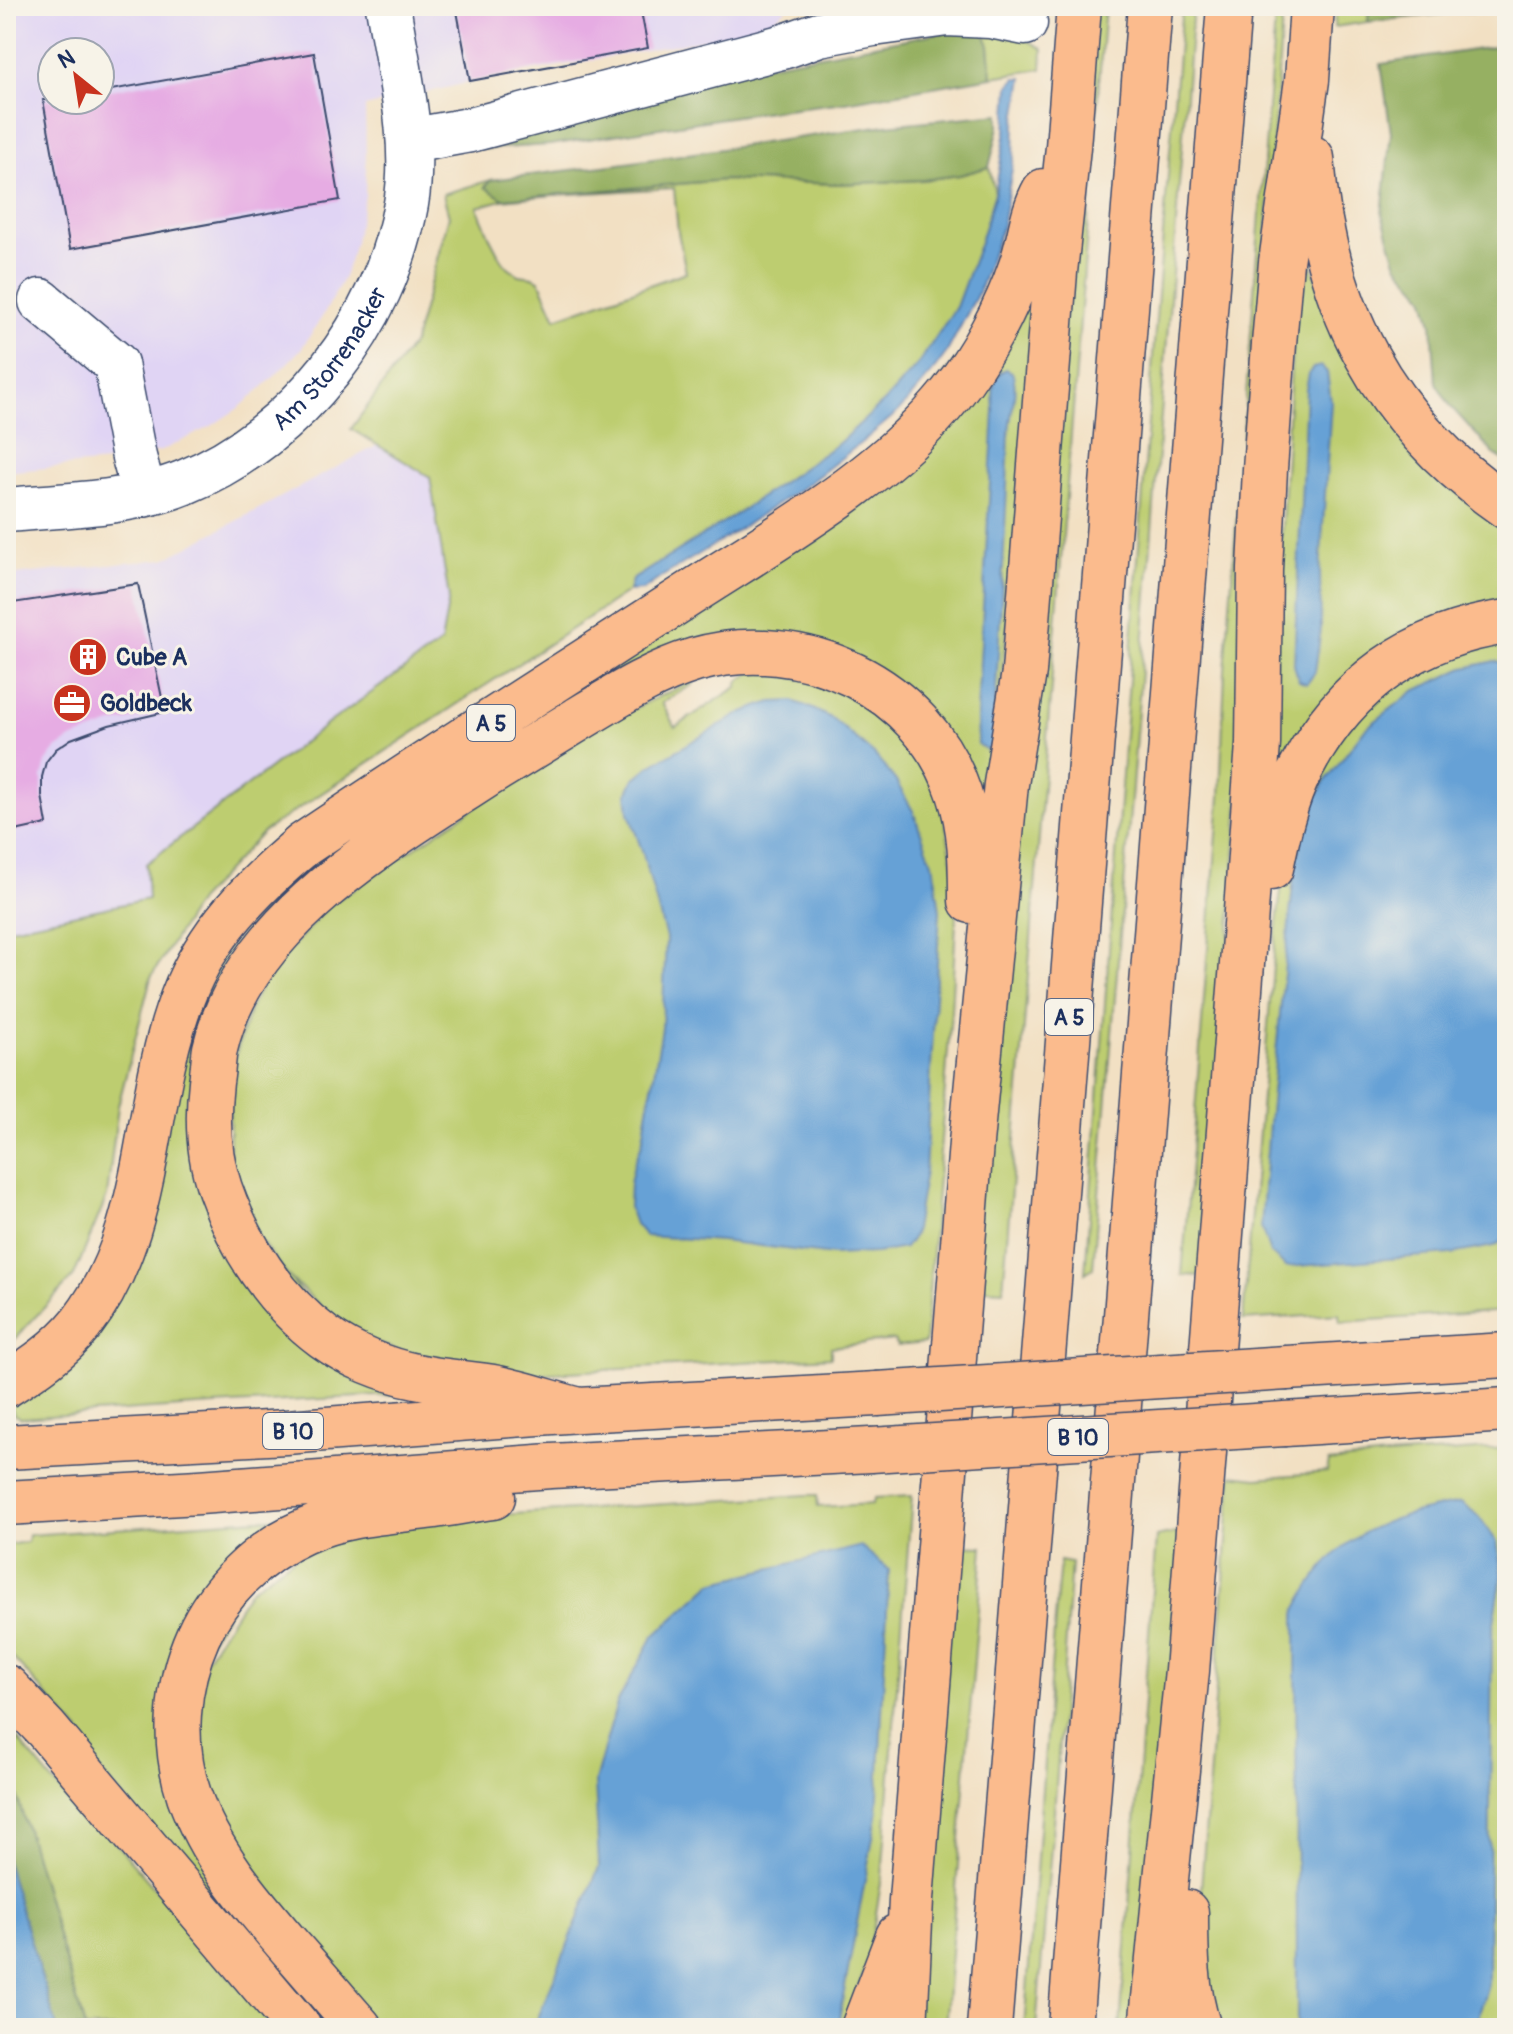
<svg xmlns="http://www.w3.org/2000/svg" width="1513" height="2034" font-family="Pangolin,sans-serif">
  <style>
    .built { fill: #e0d4f4; fill-rule: evenodd }
    .green { fill: #bdcd70; stroke: #6c7e67; stroke-width: 2; fill-rule: evenodd }
    .forest { fill: #96b062; stroke: #587060; stroke-width: 2 }
    .water { fill: #66a1d6; stroke: #40689a; stroke-width: 2 }
    .building { fill: #e6ace3 }
    .lines { fill: none; stroke-linecap: round; stroke-linejoin: round }
    .minor-casing { stroke: #3b4a6d; stroke-width: 47 }
    .highway-casing { stroke: #3b4a6d; stroke-width: 47 }
    .minor { stroke: #fff; stroke-width: 44 }
    .highway { stroke: #fbbb8d; stroke-width: 44 }
    .highway-bridge-casing { stroke: #3b4a6d; stroke-width: 47; stroke-linecap: butt }
    .highway-bridge { stroke: #fbbb8d; stroke-width: 44 }
    .labels { text-anchor: middle; stroke-width: 6; stroke-linejoin: round; paint-order: stroke }
    .shield { fill: #f7f3e8; stroke: #5d6a87; stroke-width: 2 }
    .shield-label { font-size: 22px; font-weight: bold; fill: #1b2f5e }
    .street-label { font-size: 24px; fill: #1b2f5e; stroke: #f7f3e8 }
    .poi-label { font-size: 24px; font-weight: bold; fill: #1b2f5e; stroke: #f7f3e8; text-anchor: start }
  </style>
  <rect width="100%" height="100%" fill="#f7f3e8"/>
  <filter id="ink" filterUnits="userSpaceOnUse"><feTurbulence type="fractalNoise" baseFrequency=".0125" numOctaves="2"/><feDisplacementMap in="SourceGraphic" scale="16" xChannelSelector="R" yChannelSelector="G"/><feConvolveMatrix kernelMatrix="1 2 1 2 8 2 1 2 1" color-interpolation-filters="sRGB"/></filter>
  <filter id="wash" filterUnits="userSpaceOnUse"><feTurbulence type="fractalNoise" baseFrequency=".006" numOctaves="4" result="noise"/><feDisplacementMap in="SourceGraphic" scale="32" xChannelSelector="R" yChannelSelector="G"/><feGaussianBlur stdDeviation="1.8" result="paint"/><feColorMatrix in="noise" values="0 0 0 0 0 0 0 0 0 0 0 0 0 0 0 0 0 1.4 0 .05"/><feComposite in="paint" operator="in"/></filter>
  <g filter="url(#wash)">
    <rect width="100%" height="100%" fill="#f2e0c3"/>
    <path class="built" d="M 6,6 L 790,6 L 762,29 L 471,82 L 365,107 L 366,166 L 365,196 L 355,242 L 344,277 L 324,314 L 301,349 L 275,376 L 240,407 L 210,427 L 161,451 L 107,462 L 6,472 ZM 52,52 L 100,52 L 100,100 L 52,100 Z
      M 378,445 L 430,477 L 449,598 L 441,643 L 326,725 L 146,864 L 148,899 L 6,929 L 6,576 L 165,559 Z"/>
    <path class="green" d="M 1089,6 L 1105,6 L 1007,1240 L 1003,1290 L 970,1288 Z
      M 1182,6 L 1193,6 L 1130,812 L 1093,1268 L 1085,1273 L 1154,343 Z
      M 1276,6 L 1283,6 L 1260,318 L 1244,728 L 1206,1276 L 1182,1275 L 1220,797 L 1225,670 Z
      M 1336,6 L 1369,6 L 1368,22 L 1334,27 Z
      M 981,25 L 1018,35 L 1043,49 L 1042,69 L 992,77 L 989,46 Z
      M 989,167 L 995,193 L 979,245 L 956,307 L 919,363 L 886,400 L 839,443 L 735,515 L 632,580 L 629,591 L 263,832 L 198,901 L 151,977 L 118,1106 L 107,1196 L 74,1276 L 6,1348 L 6,929 L 148,899 L 146,864 L 326,725 L 441,643 L 449,598 L 430,477 L 351,429 L 414,342 L 449,216 L 443,194 L 491,180 L 486,187 L 503,199 L 725,180 L 839,184 L 922,180 L 960,175 ZM 674,188 L 678,232 L 686,272 L 556,318 L 539,280 L 533,277 L 519,275 L 503,263 L 491,240 L 477,207 L 502,200 L 553,195 Z
      M 1299,229 L 1332,325 L 1507,527 L 1507,606 L 1484,609 L 1282,779 L 1275,762 L 1275,645 Z
      M 1036,271 L 1015,552 L 987,812 L 953,745 L 742,637 L 266,919 L 203,1196 L 414,1394 L 196,1406 L 21,1418 L 14,1414 L 10,1403 L 60,1364 L 175,1082 L 216,961 L 319,852 L 785,552 Z
      M 1507,637 L 1507,1311 L 1340,1322 L 1339,1314 L 1243,1320 L 1276,931 L 1282,883 L 1302,805 L 1343,732 L 1411,671 Z
      M 755,670 L 836,686 L 899,729 L 940,793 L 955,876 L 956,922 L 951,1012 L 925,1343 L 897,1346 L 894,1340 L 831,1347 L 831,1357 L 535,1374 L 491,1373 L 456,1369 L 364,1339 L 307,1300 L 259,1239 L 230,1156 L 229,1078 L 250,1008 L 266,977 L 327,907 L 591,729 L 696,679 L 692,685 L 662,703 L 675,727 L 737,687 L 739,681 Z
      M 1507,1448 L 1507,2028 L 1218,2028 L 1201,1958 L 1201,1889 L 1232,1475 L 1257,1478 L 1327,1472 L 1329,1462 L 1387,1456 Z
      M 806,1495 L 817,1495 L 818,1507 L 873,1504 L 874,1498 L 912,1496 L 882,1877 L 868,1962 L 842,2028 L 377,2028 L 252,1880 L 197,1764 L 204,1662 L 250,1590 L 311,1546 L 435,1519 Z
      M 288,1517 L 160,1721 L 335,2028 L 318,2028 L 73,1739 L 80,1732 L 12,1657 L 6,1653 L 6,1545 L 27,1542 L 28,1535 Z
      M 1186,1531 L 1137,2028 L 1120,2028 L 1156,1537 Z
      M 950,1546 L 983,1547 L 945,2028 L 912,2028 Z
      M 1060,1561 L 1071,1563 L 1056,1787 L 1036,2028 L 1024,2028 C 1037,1872 1046,1717 1060,1561 Z
      M 6,1725 L 88,1824 L 96,1820 L 274,2028 L 85,2028 L 6,1758 Z"/>
    <path class="forest" d="M 1369,6 L 1507,6 L 1507,12 L 1463,12 L 1368,22 Z
      M 981,25 L 989,46 L 992,77 L 845,102 L 762,112 L 550,145 L 484,149 L 477,146 L 715,75 Z
      M 1507,45 L 1507,462 L 1494,454 L 1451,407 L 1436,383 L 1432,324 L 1425,299 L 1418,288 L 1397,265 L 1382,214 L 1391,133 L 1381,64 Z
      M 999,114 L 999,127 L 989,167 L 960,175 L 922,180 L 839,184 L 725,180 L 503,199 L 485,187 L 491,180 L 619,164 L 886,125 Z
      M 6,1758 L 85,2028 L 6,2028 Z"/>
    <path class="water" d="M 1016,78 L 1023,78 L 1015,125 L 1014,157 L 1002,227 L 979,291 L 947,352 L 930,375 L 899,411 L 862,442 L 809,483 L 727,537 L 663,576 L 643,590 L 629,591 L 632,580 L 735,515 L 839,443 L 886,400 L 919,363 L 956,307 L 979,245 L 995,193 L 1006,131 L 1009,86 Z
      M 1321,366 L 1327,372 L 1331,402 L 1320,572 L 1321,629 L 1315,672 L 1307,684 L 1299,681 L 1294,665 L 1306,389 L 1309,374 L 1313,368 Z
      M 1006,369 L 1012,372 C 1019,390 1010,413 1009,433 C 1006,529 1000,625 994,721 L 993,744 L 987,751 L 978,744 L 977,714 L 994,411 C 993,395 990,376 1006,369 Z
      M 1495,661 L 1507,664 L 1507,1238 L 1494,1246 L 1451,1254 L 1286,1267 L 1270,1253 L 1261,1227 L 1270,1112 L 1294,875 L 1306,817 L 1324,783 L 1365,729 L 1414,691 L 1464,668 Z
      M 793,701 L 813,709 L 833,719 L 875,755 L 896,781 L 913,811 L 934,868 L 940,911 L 925,1172 L 914,1235 L 905,1248 L 876,1253 L 833,1255 L 721,1241 L 645,1236 L 635,1224 L 629,1207 L 630,1183 L 634,1164 L 642,1144 L 662,1028 L 666,938 L 643,854 L 629,813 L 627,794 L 634,779 L 650,766 L 743,712 L 771,702 Z
      M 1461,1503 L 1480,1518 L 1497,1542 L 1502,1575 L 1492,1635 L 1488,1984 L 1475,2028 L 1297,2028 L 1296,1610 C 1334,1534 1381,1517 1461,1503 Z
      M 861,1546 L 889,1570 L 877,1816 L 839,2019 L 830,2028 L 534,2028 L 599,1867 L 595,1781 L 617,1703 L 653,1637 L 712,1583 Z
      M 6,1861 L 55,2021 L 57,2028 L 18,2028 L 6,1987 Z"/>
    <g id="blocks">
      <path class="building" d="M 488,6 L 640,6 L 648,48 L 470,81 L 457,11 Z
        M 314,53 L 340,200 L 70,249 L 43,100 L 100,100 L 100,92 Z
        M 138,584 L 165,712 L 109,725 L 71,739 L 56,749 L 46,762 L 42,777 L 42,796 L 47,824 L 6,833 L 6,604 Z"/>
    </g>
  </g>
  <g filter="url(#ink)">
    <use href="#blocks" fill-opacity="0" stroke="#3b4a6d" stroke-width="2"/>
    <g class="lines">
      <defs>
        <g id="minor">
          <path d="M 409,141 L 470,130 L 785,46 L 819,34 L 873,24 L 947,14 L 990,16 L 1025,23"/>
          <path d="M 41,301 L 116,364 L 134,457 L 144,494"/>
          <path id="s1" d="M 6,510 C 63,505 132,504 185,482 C 297,436 385,323 406,204 C 417,141 398,68 388,6"/>
        </g>
        <path id="highway" d="M 1312,158 C 1323,307 1383,422 1507,507
          M 1271,868 C 1278,834 1285,800 1301,769 C 1344,685 1414,635 1507,622
          M 1287,1368 L 1507,1355
          M 6,1385 C 33,1368 61,1349 81,1324 C 155,1229 141,1103 183,996 C 207,933 253,887 303,845 C 432,758 564,675 694,591 C 781,535 887,475 952,393 C 981,356 1006,310 1021,266 C 1030,241 1031,214 1044,191
          M 579,1410 C 552,1403 526,1394 498,1388 C 471,1383 443,1382 416,1376 C 385,1370 350,1356 324,1337 C 275,1301 240,1246 220,1189 C 208,1155 207,1117 211,1082 C 213,1071 213,1060 215,1049 C 243,923 384,842 484,777 C 515,758 546,739 577,720 C 615,697 652,673 695,660 C 802,629 924,687 959,793 C 971,829 971,864 971,901
          M 1285,1424 L 1507,1410
          M 6,1447 L 286,1432 L 579,1410 L 877,1394
          M 6,1503 L 199,1492 L 551,1466 L 871,1450
          M 6,1687 L 46,1729 L 299,2028
          M 1186,1912 C 1186,1951 1186,1991 1199,2028
          M 360,2028 C 336,2001 313,1973 289,1946 C 250,1901 209,1853 189,1795 C 172,1744 176,1685 198,1636 C 218,1591 258,1552 303,1532 C 343,1514 384,1512 427,1507 C 449,1504 471,1500 493,1497
          M 863,2028 L 898,1936
          M 905,2028 L 911,1900 L 971,1143 L 1006,784 L 1024,672 L 1055,272 L 1068,147 L 1079,6
          M 989,2028 L 1019,1660 L 1150,6
          M 1070,2028 L 1229,6
          M 1151,2028 L 1187,1671 L 1245,925 L 1258,744 L 1260,569 L 1265,469 L 1274,344 L 1281,262 L 1307,80 L 1312,6"/>
      </defs>
      <use href="#minor" class="minor-casing"/>
      <use href="#highway" class="highway-casing"/>
      <use href="#minor" class="minor"/>
      <use href="#highway" class="highway"/>
      <defs>
        <path id="highway-bridge" d="M 877,1394 L 1287,1368
          M 871,1450 L 1285,1424"/>
      </defs>
      <use href="#highway-bridge" class="highway-bridge-casing"/>
      <use href="#highway-bridge" class="highway-bridge"/>
    </g>
  </g>
  <defs>
    <symbol id="building-disc" viewBox="-11 -11 22 22"><circle r="9.5" fill="#c8321e" stroke="#f7f3e8"/><path d="M-4-6H4V6H1V3H-1V6H-4ZM-2.5-4.3h1.7v1.8h-1.7ZM.8-4.3h1.7v1.8H.8ZM-2.5-1h1.7V.8h-1.7ZM.8-1h1.7V.8H.8Z" fill="#fff"/></symbol>
    <symbol id="office-disc" viewBox="-11 -11 22 22"><circle r="9.5" fill="#c8321e" stroke="#f7f3e8"/><path d="M-6-3h4V-5.5h4V-3h4V5H-6ZM-1-4.5V-3h2v-1.5ZM-6 0V1H6V0Z" fill="#fff"/></symbol>
  </defs>
  <g fill-rule="evenodd">
    <use href="#building-disc" x="66" y="635" width="44" height="44"/>
    <use href="#office-disc" x="50" y="681" width="44" height="44"/>
  </g>
  <g class="labels">
    <g class="shield">
      <rect x="467" y="705" width="48" height="36" rx="6"/>
      <rect x="1045" y="999" width="48" height="36" rx="6"/>
      <rect x="263" y="1413" width="60" height="36" rx="6"/>
      <rect x="1048" y="1419" width="60" height="36" rx="6"/>
    </g>
    <g class="shield-label">
      <text x="491" y="731">A 5</text>
      <text x="1069" y="1025">A 5</text>
      <text x="293" y="1439">B 10</text>
      <text x="1078" y="1445">B 10</text>
    </g>
    <g class="street-label">
      <text dy="8" stroke="none"><textPath href="#s1" startOffset="376">Am Storrenacker</textPath></text>
    </g>
    <g class="poi-label">
      <text x="116" y="665">Cube A</text>
      <text x="100" y="711">Goldbeck</text>
    </g>
  </g>
  <rect width="1513" height="2034" fill="none" stroke="#f7f3e8" stroke-width="32"/>
  <g transform="translate(76 76) rotate(330)"><circle r="38" fill="#f7f3e8" stroke="#9fa5b1" stroke-width="2"/>
  <path d="M0-6L14 30L0 20L-14 30Z" fill="#c8321e"/>
  <text y="-12" font-size="22" font-weight="bold" text-anchor="middle" fill="#1b2f5e">N</text>
  </g>
</svg>
